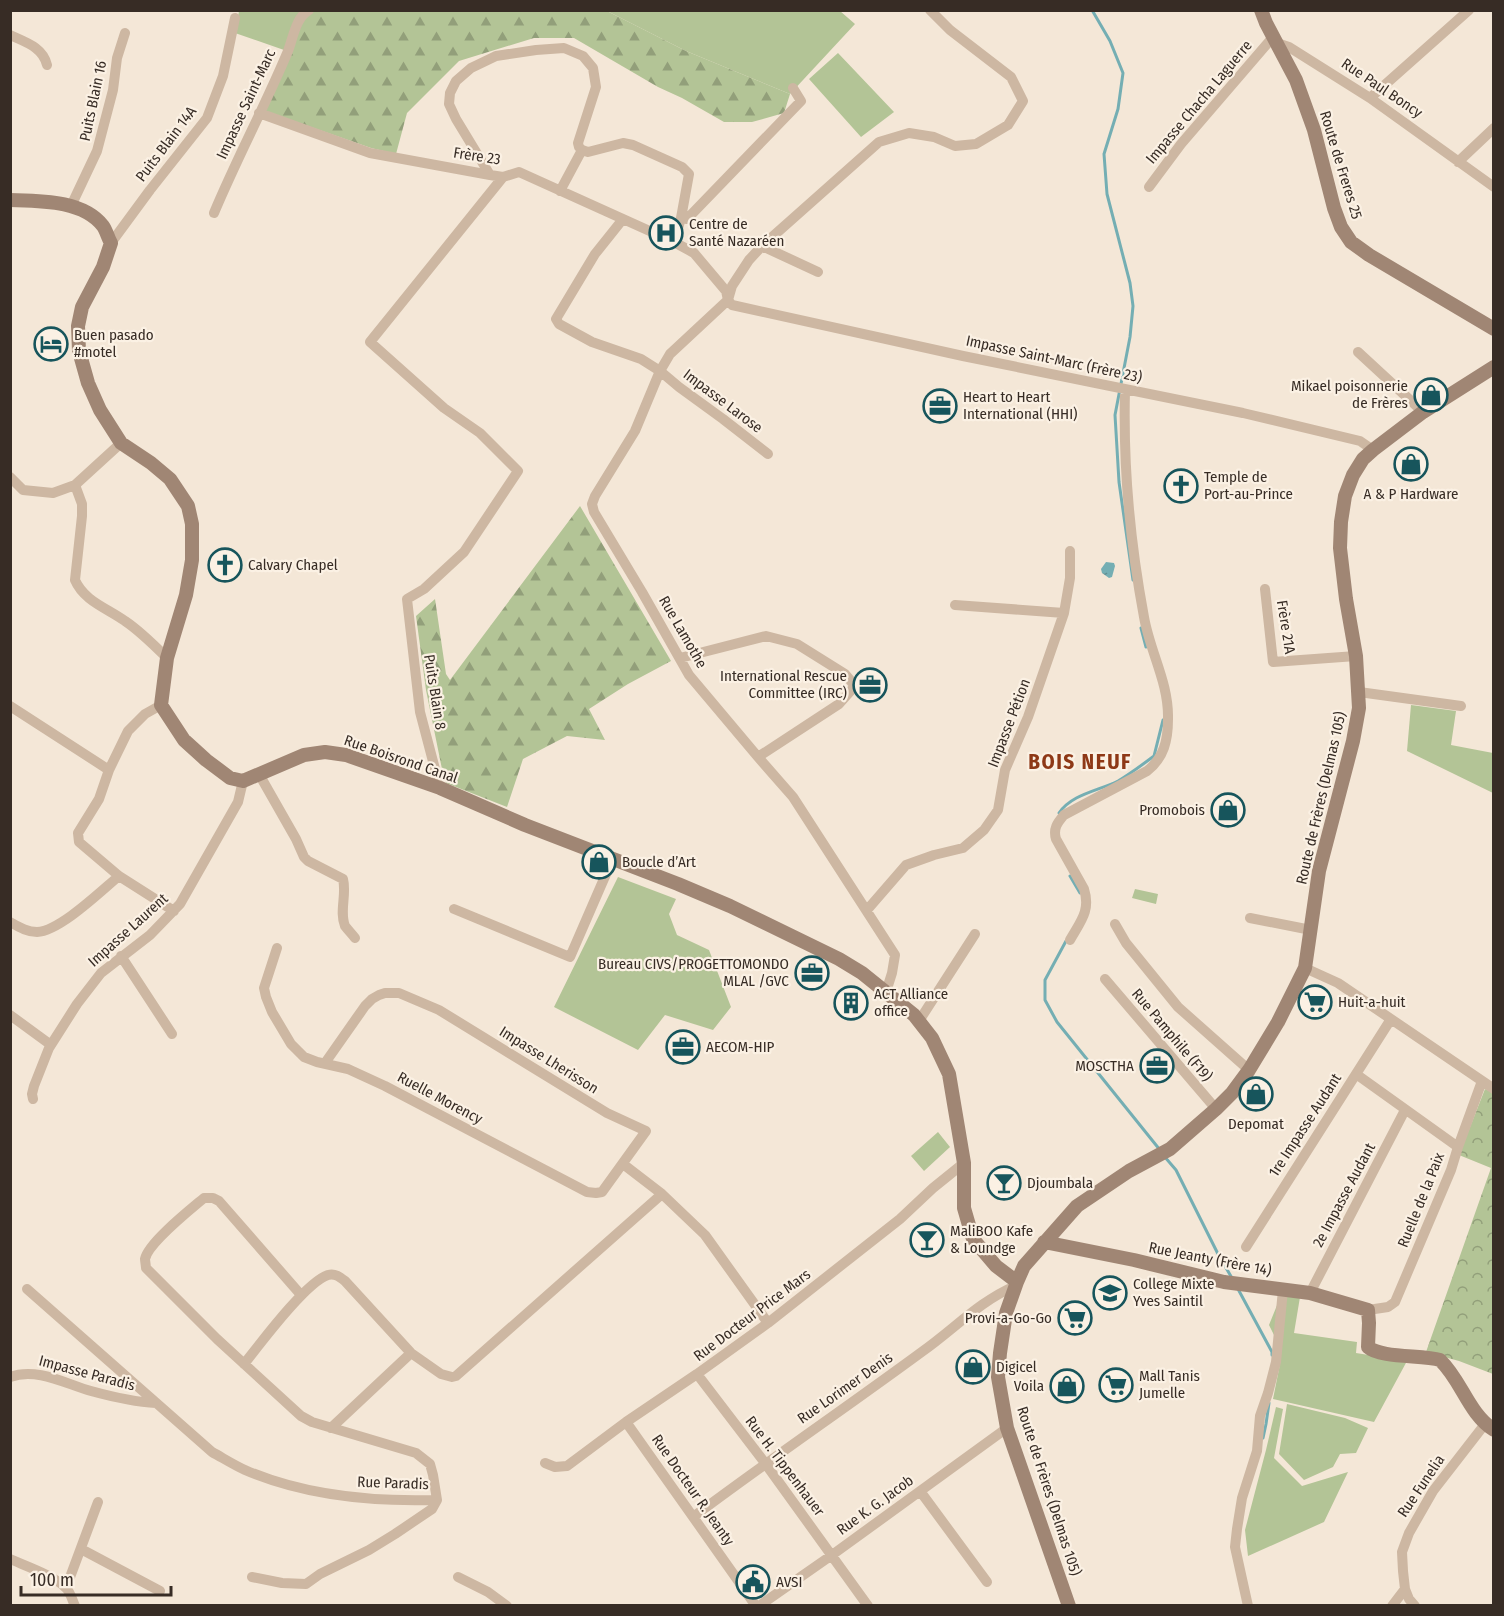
<svg xmlns="http://www.w3.org/2000/svg" width="1504" height="1616" font-family="'Fira Sans Condensed',sans-serif">
  <style>
    .grass { fill: #b3c496 }
    .forest { fill: url(#forest-firs) }
    .park { fill: url(#park-crowns) }
    .water { fill: url(#water-ripples) }
    .lines { fill: none; stroke-linecap: round; stroke-linejoin: round }
    .stream { stroke: #74aeb3; stroke-width: 3 }
    .street { stroke: #cdb7a2; stroke-width: 10 }
    .secondary { stroke: #a08674; stroke-width: 14 }
    .labels { text-anchor: middle; stroke-width: 4.5; stroke-linejoin: round; paint-order: stroke }
    .street-label { font-size: 15px; fill: #372c25; stroke: #fbf1e4 }
    .poi-label { font-size: 15px; fill: #372c25; stroke: #fbf1e4; text-anchor: start }
    .district-label { font-size: 21px; font-weight: bold; letter-spacing: 1.5px; fill: #8e3816; stroke: #fbf1e4 }
  </style>
  <defs>
    <pattern id="forest-firs" width="22" height="20" patternUnits="userSpaceOnUse" patternTransform="scale(1.5)"><rect width="22" height="20" fill="#b3c496"/><path d="M5 1l3.5 6h-7zM16 11l3.5 6h-7z" fill="#929f7a"/></pattern>
    <pattern id="park-crowns" width="20" height="18" patternUnits="userSpaceOnUse" patternTransform="scale(1.5)"><rect width="20" height="18" fill="#b3c496"/><path d="M2 6a3 3 0 1 1 6 0M12 15a3 3 0 1 1 6 0" fill="none" stroke="#929f7a"/></pattern>
    <pattern id="water-ripples" width="26" height="14" patternUnits="userSpaceOnUse" patternTransform="scale(1.5)"><rect width="26" height="14" fill="#74aeb3"/><path d="M2 4q2-2 4 0t4 0M15 11q2-2 4 0t4 0" fill="none" stroke="#608e91"/></pattern>
  </defs>
  <rect width="100%" height="100%" fill="#f4e7d7"/>
  <path class="grass" d="M 239,11 L 301,11 L 284,50 L 235,33 Z
    M 607,11 L 840,11 L 855,24 L 790,94 L 686,51 Z
    M 838,53 L 894,112 L 861,137 L 809,79 Z
    M 1411,705 L 1456,711 L 1451,745 L 1493,753 L 1493,793 L 1407,751 Z
    M 618,877 L 676,899 L 669,914 L 677,935 L 709,950 L 731,1007 L 713,1030 L 665,1015 L 638,1050 L 554,1007 Z
    M 1135,889 L 1158,894 L 1156,904 L 1132,898 Z
    M 938,1132 L 950,1147 L 924,1171 L 911,1156 Z
    M 1282,1293 L 1300,1297 L 1294,1333 L 1357,1342 L 1356,1353 L 1407,1361 L 1374,1422 L 1273,1399 L 1280,1364 L 1277,1341 L 1269,1325 Z
    M 1287,1404 L 1345,1418 L 1368,1428 L 1356,1453 L 1340,1454 L 1333,1467 L 1304,1480 L 1279,1454 Z
    M 1276,1407 L 1283,1409 L 1274,1458 L 1302,1486 L 1348,1472 L 1324,1522 L 1248,1556 L 1245,1530 L 1266,1450 Z"/>
  <path class="forest" d="M 301,10 L 607,11 L 686,51 L 790,94 L 784,113 L 752,122 L 724,122 L 682,98 L 658,87 L 574,38 L 534,38 L 459,61 L 407,113 L 396,154 L 371,148 L 262,110 Z
    M 580,506 L 671,661 L 628,684 L 589,709 L 605,740 L 567,736 L 523,759 L 507,807 L 446,783 L 443,774 L 426,690 L 416,616 L 435,599 L 446,674 L 450,680 Z"/>
  <path class="park" d="M 1485,1089 L 1494,1093 L 1493,1374 L 1459,1361 L 1426,1352 L 1491,1168 L 1459,1155 Z"/>
  <path class="water" d="M 1106,562 L 1114,563 L 1115,566 L 1112,577 L 1109,578 L 1102,573 L 1101,569 Z"/>
  <g class="lines">
    <path class="stream" d="M 1092,10 L 1110,41 L 1123,73 L 1118,109 L 1104,154 L 1107,194 L 1130,283 L 1133,306 L 1130,337 L 1115,415 L 1119,482 L 1133,580
      M 1141,628 L 1146,647
      M 1059,813 C 1072,794 1098,791 1118,781 C 1130,774 1142,765 1154,756 L 1163,720
      M 1070,876 L 1080,893
      M 1066,941 L 1045,980 L 1045,1000 L 1057,1022 L 1160,1150
      M 1164,1156 L 1176,1170 L 1219,1256 L 1232,1278
      M 1238,1289 L 1272,1352 L 1272,1355
      M 1263,1438 L 1266,1424 L 1269,1403"/>
    <path class="street" d="M 10,35 C 25,42 43,47 47,65
      M 1277,43 L 1289,47 L 1370,98 L 1494,187
      M 1370,98 L 1469,10
      M 259,113 L 370,153 L 490,175 L 503,177 L 519,172 L 674,242 L 694,253 L 726,291 L 728,300
      M 1458,162 L 1494,128
      M 490,175 L 456,119 L 449,104 L 450,93 L 456,81 L 471,68 L 496,56 L 536,50 L 564,48 L 583,56 L 593,68 L 596,87 L 578,143 L 579,147 L 582,150 L 588,152 L 623,143 L 633,145 L 682,167 L 689,174 L 681,218 L 674,242
      M 1149,187 L 1181,144 L 1273,37
      M 560,191 L 582,150
      M 71,206 L 97,151 L 113,90 L 117,58 L 125,33
      M 214,213 C 237,158 265,106 288,51 C 293,38 296,17 309,10
      M 681,218 L 687,219 L 801,101 L 793,88
      M 623,219 L 595,254 L 556,319 L 559,324 L 592,342 L 641,359 L 660,371 L 679,387 L 723,419 L 768,454
      M 111,243 L 150,190 L 207,118 L 223,76 L 235,18
      M 762,246 L 818,272
      M 728,300 L 732,305 L 963,356 L 1243,413 L 1360,441 L 1373,450
      M 1358,352 L 1423,412
      M 10,477 L 23,490 L 53,493 L 75,485 L 121,443
      M 75,485 L 82,504 L 82,516 L 75,580 C 84,601 107,608 125,621 C 140,631 154,645 167,658
      M 1265,589 L 1273,662 L 1356,656
      M 955,605 L 1064,613
      M 680,658 L 766,636 L 797,644 L 845,674 L 855,686 L 839,704 L 758,757
      M 1359,692 L 1461,706
      M 161,705 L 145,714 L 128,731 L 109,770 L 99,799 L 78,833 L 79,842 L 119,876 L 174,911
      M 10,706 L 109,770
      M 259,774 L 296,839 L 304,857 L 308,861 L 343,879 C 347,894 339,912 345,926 C 348,930 352,934 355,938
      M 440,788 L 420,712 L 407,599 L 424,589 L 464,552 L 518,471 L 480,433 L 444,408 L 370,342 L 503,177
      M 454,909 L 570,957 L 613,858
      M 867,910 L 906,865 L 934,855 L 963,848 L 984,830 L 998,810 L 1005,770 L 1028,717 L 1064,613 L 1070,578 L 1070,551
      M 1250,918 L 1311,930
      M 10,922 C 19,927 27,932 37,932 C 60,931 101,891 119,876
      M 1115,924 L 1126,943 L 1178,1007 L 1249,1070
      M 1070,940 C 1080,922 1091,911 1084,889 L 1056,839 C 1053,829 1057,823 1064,815 L 1147,771 C 1164,758 1168,740 1168,719 C 1169,683 1150,652 1144,617 C 1130,542 1123,466 1125,390
      M 277,948 L 264,988 L 266,997 L 272,1012 L 291,1044 L 304,1057 L 317,1062 L 348,1069 L 385,1086 L 587,1192 L 596,1193 L 602,1192 L 646,1131 L 607,1113 L 439,1010 L 399,993 L 385,993 L 379,995 L 372,999 L 365,1006 L 325,1063
      M 121,956 L 172,1034
      M 1305,968 L 1338,983 L 1494,1089
      M 1105,979 L 1216,1109
      M 886,992 L 892,973 L 895,955 L 793,797 L 758,757 L 689,675 L 642,592 L 594,512 L 592,504 L 595,496 L 635,431 L 660,371 L 670,354 L 728,300 L 732,286 L 749,260 L 762,246 L 879,142 L 909,133 L 934,137 L 955,146 L 976,144 L 1008,125 L 1023,101 L 1011,77 L 950,30 L 930,10
      M 10,1015 L 51,1045
      M 919,1021 L 975,934
      M 1356,1074 L 1458,1147
      M 33,1099 L 32,1094 L 34,1086 L 49,1048 L 77,1004 L 101,973 L 150,935 L 180,904 L 238,802 L 243,781
      M 623,1164 L 662,1194 L 705,1235 L 768,1323
      M 1246,1247 L 1391,1019
      M 27,1289 L 212,1452 C 223,1458 234,1465 245,1470 C 305,1496 372,1502 437,1500 L 433,1475 L 430,1464 L 416,1453 L 312,1422 L 301,1416 L 217,1339 L 146,1268 C 146,1267 145,1260 145,1259 C 148,1243 191,1209 204,1198 L 213,1198 L 219,1201 L 301,1295
      M 1310,1293 L 1405,1110
      M 1368,1310 L 1388,1307 L 1395,1302 L 1451,1170 L 1458,1147 L 1482,1081
      M 244,1364 C 260,1344 306,1282 328,1275 C 335,1273 340,1277 345,1281 L 411,1353 L 441,1374 L 452,1377 L 456,1376 L 662,1194
      M 697,1374 L 765,1463 L 868,1606
      M 10,1377 C 37,1367 66,1384 91,1391 C 113,1397 134,1402 156,1403
      M 626,1422 L 756,1606
      M 331,1428 L 411,1353
      M 545,1463 L 555,1467 L 567,1466 L 626,1422 L 697,1374 L 768,1323 L 900,1219 L 933,1188 L 964,1163
      M 920,1491 L 987,1582
      M 693,1517 C 769,1460 847,1407 923,1351 C 954,1329 980,1301 1015,1286
      M 81,1549 L 160,1591
      M 10,1559 C 26,1566 55,1576 66,1588 C 71,1593 72,1600 75,1606
      M 252,1577 L 282,1583 L 306,1584 L 320,1574 L 369,1550 L 395,1534 L 432,1509 L 437,1500
      M 458,1577 L 488,1592 L 507,1606
      M 66,1588 L 98,1502
      M 759,1606 L 832,1555 L 1007,1428
      M 1248,1606 L 1235,1547 L 1237,1529 L 1242,1498 L 1257,1451 L 1260,1416 L 1268,1393 L 1276,1362 L 1283,1290
      M 1392,1606 L 1405,1589
      M 1415,1606 L 1409,1599 L 1405,1589 L 1403,1571 L 1402,1552 L 1409,1533 L 1433,1491 L 1485,1424"/>
    <path class="secondary" d="M 1261,10 L 1266,23 L 1296,80 L 1314,130 L 1334,208 L 1341,227 L 1351,242 L 1369,255 L 1494,329
      M 10,200 C 40,201 83,200 103,226 C 106,230 108,238 111,243 L 103,267 L 82,307 L 78,326 L 79,351 L 88,383 L 100,410 L 121,443 L 151,463 L 170,479 L 188,506 L 192,524 L 192,560 L 186,595 L 167,658 L 161,705 L 184,740 L 206,760 L 230,778 L 243,781 L 304,755 L 325,752 L 346,755 L 440,788 L 525,825 L 678,884 L 730,906 L 839,959 L 862,973 L 914,1015 L 932,1038 L 949,1074 L 964,1163 L 964,1208 L 973,1239 L 996,1266 L 1017,1282
      M 1044,1242 L 1134,1260 L 1224,1282 L 1310,1293 L 1368,1310 L 1369,1323 L 1368,1347 C 1380,1358 1422,1355 1440,1360 C 1462,1381 1468,1413 1494,1430
      M 1069,1606 L 1007,1428 L 998,1377 L 1000,1353 L 1006,1313 L 1017,1282 L 1024,1266 L 1077,1206 L 1129,1171 L 1170,1149 L 1216,1109 L 1232,1093 L 1249,1070 L 1278,1022 L 1305,968 L 1319,871 L 1353,741 L 1359,708 L 1356,656 L 1346,599 L 1340,548 L 1341,522 L 1345,496 L 1353,475 L 1363,459 L 1373,450 L 1423,412 L 1494,367"/>
  </g>
  <defs>
    <symbol id="hospital-ring" viewBox="-11 -11 22 22"><circle r="9.5" fill="#fbf1e4" stroke="#17555c" stroke-width="1.5"/><path d="M-5-5h3v3.5h4V-5h3V5h-3V1.5h-4V5h-3Z" fill="#17555c"/></symbol>
    <symbol id="hotel-ring" viewBox="-11 -11 22 22"><circle r="9.5" fill="#fbf1e4" stroke="#17555c" stroke-width="1.5"/><path d="M-6-4.5h1.5V1H6V5H4.5V3h-9V5H-6ZM-4 0a1.8 1.8 0 1 1 3.6 0ZM.5 0V-2.5h3Q6-2.5 6 0Z" fill="#17555c"/></symbol>
    <symbol id="shop-ring" viewBox="-11 -11 22 22"><circle r="9.5" fill="#fbf1e4" stroke="#17555c" stroke-width="1.5"/><path d="M-5-2.5h2.3a2.7 3.5 0 0 1 5.4 0H5L5.5 6h-11ZM-1.5-2.5h3a1.5 2.3 0 0 0-3 0Z" fill="#17555c"/></symbol>
    <symbol id="office-ring" viewBox="-11 -11 22 22"><circle r="9.5" fill="#fbf1e4" stroke="#17555c" stroke-width="1.5"/><path d="M-6-3h4V-5.5h4V-3h4V5H-6ZM-1-4.5V-3h2v-1.5ZM-6 0V1H6V0Z" fill="#17555c"/></symbol>
    <symbol id="church-ring" viewBox="-11 -11 22 22"><circle r="9.5" fill="#fbf1e4" stroke="#17555c" stroke-width="1.5"/><path d="M-1.2-6h2.4v3.5h3.3v2.4h-3.3V6h-2.4V-.1h-3.3v-2.4h3.3Z" fill="#17555c"/></symbol>
    <symbol id="supermarket-ring" viewBox="-11 -11 22 22"><circle r="9.5" fill="#fbf1e4" stroke="#17555c" stroke-width="1.5"/><path d="M-6-5.5h2.5l.6 2H6L4.5 2H-2.5L-4.4-4H-6ZM-1.5 3.2a1.3 1.3 0 1 0 .1 0ZM3 3.2a1.3 1.3 0 1 0 .1 0Z" fill="#17555c"/></symbol>
    <symbol id="building-ring" viewBox="-11 -11 22 22"><circle r="9.5" fill="#fbf1e4" stroke="#17555c" stroke-width="1.5"/><path d="M-4-6H4V6H1V3H-1V6H-4ZM-2.5-4.3h1.7v1.8h-1.7ZM.8-4.3h1.7v1.8H.8ZM-2.5-1h1.7V.8h-1.7ZM.8-1h1.7V.8H.8Z" fill="#17555c"/></symbol>
    <symbol id="bar-ring" viewBox="-11 -11 22 22"><circle r="9.5" fill="#fbf1e4" stroke="#17555c" stroke-width="1.5"/><path d="M-6-5H6L.8 .8V4.5H3.5V6h-7V4.5H-.8V.8Z" fill="#17555c"/></symbol>
    <symbol id="school-ring" viewBox="-11 -11 22 22"><circle r="9.5" fill="#fbf1e4" stroke="#17555c" stroke-width="1.5"/><path d="M0-5L7-2L0 1L-7-2ZM-4 1L0 2.5L4 1V4Q0 6-4 4Z" fill="#17555c"/></symbol>
    <symbol id="civic-ring" viewBox="-11 -11 22 22"><circle r="9.5" fill="#fbf1e4" stroke="#17555c" stroke-width="1.5"/><path d="M-.6-6.5H3V-4.5H.6V-3L4-1V1h2V6H-6V1h2V-1L-.6-3ZM-1.2 2.5V6h2.4V2.5Z" fill="#17555c"/></symbol>
  </defs>
  <g fill-rule="evenodd">
    <use href="#hospital-ring" x="647" y="214" width="38" height="38"/>
    <use href="#hotel-ring" x="32" y="325" width="38" height="38"/>
    <use href="#shop-ring" x="1412" y="376" width="38" height="38"/>
    <use href="#office-ring" x="921" y="387" width="38" height="38"/>
    <use href="#shop-ring" x="1392" y="445" width="38" height="38"/>
    <use href="#church-ring" x="1162" y="467" width="38" height="38"/>
    <use href="#church-ring" x="206" y="546" width="38" height="38"/>
    <use href="#office-ring" x="851" y="666" width="38" height="38"/>
    <use href="#shop-ring" x="1209" y="791" width="38" height="38"/>
    <use href="#shop-ring" x="580" y="843" width="38" height="38"/>
    <use href="#office-ring" x="793" y="954" width="38" height="38"/>
    <use href="#supermarket-ring" x="1296" y="983" width="38" height="38"/>
    <use href="#building-ring" x="832" y="984" width="38" height="38"/>
    <use href="#office-ring" x="664" y="1028" width="38" height="38"/>
    <use href="#office-ring" x="1138" y="1047" width="38" height="38"/>
    <use href="#shop-ring" x="1237" y="1075" width="38" height="38"/>
    <use href="#bar-ring" x="985" y="1164" width="38" height="38"/>
    <use href="#bar-ring" x="908" y="1221" width="38" height="38"/>
    <use href="#school-ring" x="1091" y="1274" width="38" height="38"/>
    <use href="#supermarket-ring" x="1056" y="1299" width="38" height="38"/>
    <use href="#shop-ring" x="954" y="1348" width="38" height="38"/>
    <use href="#supermarket-ring" x="1097" y="1366" width="38" height="38"/>
    <use href="#shop-ring" x="1048" y="1367" width="38" height="38"/>
    <use href="#civic-ring" x="734" y="1563" width="38" height="38"/>
  </g>
  <g class="labels">
    <g class="street-label">
      <text transform="translate(1382 88) rotate(34)" y="5">Rue Paul Boncy</text>
      <text transform="translate(93 101) rotate(-78)" y="5">Puits Blain 16</text>
      <text transform="translate(1199 102) rotate(-50)" y="5">Impasse Chacha Laguerre</text>
      <text transform="translate(246 104) rotate(-65)" y="5">Impasse Saint-Marc</text>
      <text transform="translate(166 144) rotate(-53)" y="5">Puits Blain 14A</text>
      <text transform="translate(477 156) rotate(9)" y="5">Frère 23</text>
      <text transform="translate(1341 165) rotate(73)" y="5">Route de Freres 25</text>
      <text transform="translate(1054 359) rotate(12)" y="5">Impasse Saint-Marc (Frère 23)</text>
      <text transform="translate(723 401) rotate(37)" y="5">Impasse Larose</text>
      <text transform="translate(1286 627) rotate(81)" y="5">Frère 21A</text>
      <text transform="translate(683 632) rotate(60)" y="5">Rue Lamothe</text>
      <text transform="translate(435 692) rotate(81)" y="5">Puits Blain 8</text>
      <text transform="translate(1009 723) rotate(-69)" y="5">Impasse Pétion</text>
      <text transform="translate(401 759) rotate(19)" y="5">Rue Boisrond Canal</text>
      <text transform="translate(1321 798) rotate(-77)" y="5">Route de Frères (Delmas 105)</text>
      <text transform="translate(128 930) rotate(-42)" y="5">Impasse Laurent</text>
      <text transform="translate(1172 1035) rotate(50)" y="5">Rue Pamphile (F19)</text>
      <text transform="translate(549 1060) rotate(32)" y="5">Impasse Lherisson</text>
      <text transform="translate(440 1098) rotate(28)" y="5">Ruelle Morency</text>
      <text transform="translate(1305 1125) rotate(-57)" y="5">1re Impasse Audant</text>
      <text transform="translate(1344 1195) rotate(-62)" y="5">2e Impasse Audant</text>
      <text transform="translate(1421 1200) rotate(-68)" y="5">Ruelle de la Paix</text>
      <text transform="translate(1210 1259) rotate(11)" y="5">Rue Jeanty (Frère 14)</text>
      <text transform="translate(752 1315) rotate(-37)" y="5">Rue Docteur Price Mars</text>
      <text transform="translate(87 1373) rotate(15)" y="5">Impasse Paradis</text>
      <text transform="translate(845 1388) rotate(-35)" y="5">Rue Lorimer Denis</text>
      <text transform="translate(785 1466) rotate(53)" y="5">Rue H. Tippenhauer</text>
      <text transform="translate(393 1483) rotate(2)" y="5">Rue Paradis</text>
      <text transform="translate(1421 1486) rotate(-56)" y="5">Rue Funelia</text>
      <text transform="translate(693 1490) rotate(55)" y="5">Rue Docteur R. Jeanty</text>
      <text transform="translate(1049 1491) rotate(72)" y="5">Route de Frères (Delmas 105)</text>
      <text transform="translate(875 1505) rotate(-36)" y="5">Rue K. G. Jacob</text>
    </g>
    <g class="poi-label">
      <text x="689" y="229">Centre de<tspan x="689" dy="17">Santé Nazaréen</tspan></text>
      <text x="74" y="340">Buen pasado<tspan x="74" dy="17">#motel</tspan></text>
      <text x="1408" y="391" text-anchor="end">Mikael poisonnerie<tspan x="1408" dy="17">de Frères</tspan></text>
      <text x="963" y="402">Heart to Heart<tspan x="963" dy="17">International (HHI)</tspan></text>
      <text x="1204" y="482">Temple de<tspan x="1204" dy="17">Port-au-Prince</tspan></text>
      <text x="1411" y="499" text-anchor="middle">A &amp; P Hardware</text>
      <text x="248" y="570">Calvary Chapel</text>
      <text x="847" y="681" text-anchor="end">International Rescue<tspan x="847" dy="17">Committee (IRC)</tspan></text>
      <text x="1205" y="815" text-anchor="end">Promobois</text>
      <text x="622" y="867">Boucle d’Art</text>
      <text x="789" y="969" text-anchor="end">Bureau CIVS/PROGETTOMONDO<tspan x="789" dy="17">MLAL /GVC</tspan></text>
      <text x="874" y="999">ACT Alliance<tspan x="874" dy="17">office</tspan></text>
      <text x="1338" y="1007">Huit-a-huit</text>
      <text x="706" y="1052">AECOM-HIP</text>
      <text x="1134" y="1071" text-anchor="end">MOSCTHA</text>
      <text x="1256" y="1129" text-anchor="middle">Depomat</text>
      <text x="1027" y="1188">Djoumbala</text>
      <text x="950" y="1236">MaliBOO Kafe<tspan x="950" dy="17">&amp; Loundge</tspan></text>
      <text x="1133" y="1289">College Mixte<tspan x="1133" dy="17">Yves Saintil</tspan></text>
      <text x="1052" y="1323" text-anchor="end">Provi-a-Go-Go</text>
      <text x="996" y="1372">Digicel</text>
      <text x="1139" y="1381">Mall Tanis<tspan x="1139" dy="17">Jumelle</tspan></text>
      <text x="1044" y="1391" text-anchor="end">Voila</text>
      <text x="776" y="1587">AVSI</text>
    </g>
    <g class="district-label">
      <text x="1080" y="769">BOIS NEUF</text>
    </g>
  </g>
  <rect width="1504" height="1616" fill="none" stroke="#372c25" stroke-width="24"/>
  <path d="M21 1586v9h150v-9" fill="none" stroke="#372c25" stroke-width="3"/>
  <text x="30" y="1586" font-size="18" fill="#372c25" stroke="#fbf1e4" stroke-width="4.5" paint-order="stroke">100 m</text>
</svg>
